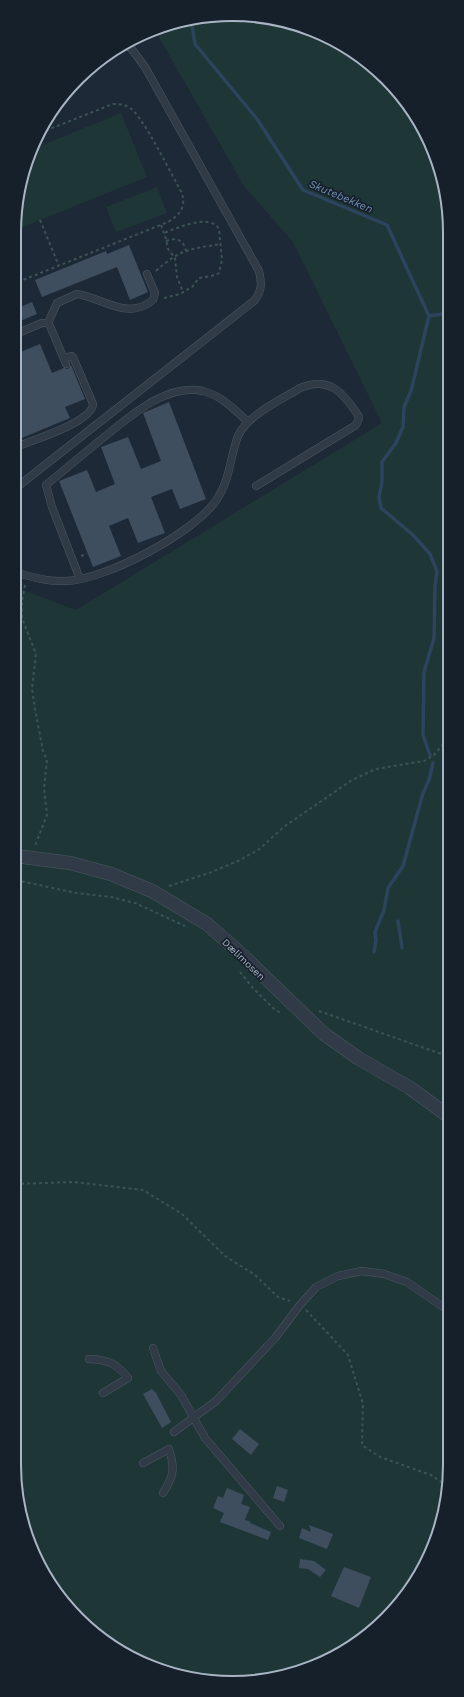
<svg xmlns="http://www.w3.org/2000/svg" width="464" height="1697" font-family="'Work Sans',sans-serif">
  <style>
    .green { fill: #1f3637 }
    .lines { fill: none; stroke-linecap: round; stroke-linejoin: round }
    .stream { stroke: #2c445d; stroke-width: 3.5 }
    .building { fill: #3f4e5f }
    .lane-casing { stroke: #4d5865; stroke-width: 8 }
    .street-casing { stroke: #4d5865; stroke-width: 14 }
    .path { stroke: #3c5355; stroke-width: 2; stroke-dasharray: 3 3; stroke-linecap: butt }
    .lane { stroke: #303b47; stroke-width: 7 }
    .street { stroke: #303b47; stroke-width: 13 }
    .labels { text-anchor: middle; stroke-width: 3.5; stroke-linejoin: round; paint-order: stroke }
    .street-label { font-size: 10px; fill: #a9b5c5; stroke: #16202b }
    .water-label { font-size: 11px; font-style: italic; fill: #6f8eb0; stroke: #16202b }
    .rim { fill: none; stroke: #a9b5c5; stroke-width: 2 }
  </style>
  <rect width="100%" height="100%" fill="#1d2936"/>
  <path class="green" d="M 189,18 L 274,18 L 329,37 L 386,78 L 428,136 L 448,204 L 446,1507 L 421,1574 L 365,1638 L 289,1676 L 218,1683 L 136,1661 L 68,1609 L 31,1548 L 14,1465 L 17,588 L 76,610 L 382,423 L 293,242 L 244,186 L 156,32 Z
    M 121,113 L 147,177 L 18,229 L 18,190 L 35,148 Z
    M 157,187 L 167,213 L 116,232 L 106,207 Z"/>
  <g class="lines">
    <path class="stream" d="M 191,18 L 195,44 L 257,119 L 303,190 L 387,225 L 429,316 L 448,313
      M 429,316 L 411,391 L 404,407 L 403,427 L 396,443 L 382,462 L 382,482 L 379,497 L 381,508 L 413,535 L 430,554 L 437,571 L 435,586 L 434,638 L 424,672 L 423,735 L 430,755
      M 398,921 L 402,948
      M 374,952 L 376,941 L 375,932 L 384,910 L 388,888 L 403,866 L 423,793 L 429,780 L 433,763"/>
  </g>
  <path class="building" d="M 129,245 L 148,292 L 130,300 L 117,267 L 42,297 L 35,280 L 106,251 L 107,254 Z
    M 32,302 L 37,314 L 18,322 L 18,308 Z
    M 40,344 L 52,373 L 64,368 L 68,369 L 71,365 L 85,399 L 65,407 L 70,418 L 17,440 L 18,353 Z
    M 169,402 L 206,499 L 180,509 L 172,489 L 151,497 L 165,533 L 138,543 L 128,518 L 109,526 L 121,556 L 93,567 L 59,481 L 87,470 L 96,492 L 115,484 L 101,447 L 128,437 L 141,469 L 161,461 L 143,413 Z
    M 152,1389 L 156,1393 L 171,1422 L 162,1428 L 143,1394 Z
    M 240,1429 L 259,1444 L 251,1455 L 232,1439 Z
    M 277,1486 L 288,1490 L 284,1502 L 273,1498 Z
    M 227,1488 L 244,1495 L 241,1504 L 250,1507 L 245,1520 L 251,1522 L 250,1523 L 271,1532 L 268,1540 L 220,1522 L 224,1513 L 213,1508 L 218,1496 L 223,1498 Z
    M 309,1525 L 333,1534 L 327,1549 L 299,1538 L 302,1528 L 311,1532 Z
    M 300,1559 L 314,1561 L 326,1570 L 320,1577 L 308,1569 L 299,1568 Z
    M 344,1567 L 371,1577 L 359,1608 L 331,1596 Z"/>
  <g class="lines">
    <defs>
      <path id="lane" d="M 113,50 L 119,50 L 129,45
        M 48,323 L 57,303 L 77,294 C 103,298 128,321 153,300 L 155,293 L 147,274
        M 18,333 L 42,323 L 48,323 L 50,326 L 66,364
        M 18,446 C 34,440 92,422 93,404 L 73,357 L 72,356 L 64,358
        M 17,487 L 254,301 C 262,291 262,283 259,271 L 145,67 L 128,44
        M 17,573 C 33,577 48,582 65,581 C 104,581 196,532 217,499 C 230,480 230,457 238,436 C 246,416 281,400 300,388 C 329,376 343,392 358,415 L 359,418 L 356,425 L 256,486
        M 80,579 L 52,507 L 46,485 C 63,471 81,456 98,442 C 125,421 165,382 203,391 C 222,396 234,409 248,422
        M 153,1348 L 161,1371 L 181,1395 L 205,1438 L 280,1526
        M 89,1359 C 109,1360 116,1363 128,1378 L 103,1393
        M 174,1432 L 216,1401 L 275,1338 L 300,1305 L 316,1287 L 338,1276 L 362,1271 L 384,1274 L 407,1282 L 446,1309
        M 143,1463 L 169,1449 C 175,1468 174,1476 163,1493"/>
      <path id="street" d="M 16,856 L 70,863 L 111,874 L 152,891 L 207,924 L 239,952 L 324,1034 L 358,1058 L 410,1088 L 447,1115"/>
    </defs>
    <use href="#lane" class="lane-casing"/>
    <use href="#street" class="street-casing"/>
    <path class="path" d="M 40,220 L 59,266
      M 161,225 L 166,239 L 168,249 L 175,258 L 177,277 L 183,292
      M 166,241 C 176,237 184,240 186,251
      M 156,271 C 180,249 190,249 221,244
      M 18,282 L 168,222 C 180,215 186,207 182,193 C 172,176 143,116 130,108 C 125,104 119,104 113,104 L 42,132
      M 164,298 L 180,294 L 192,287 L 199,278 L 216,275 L 219,273 L 222,260 L 219,229 C 210,213 177,228 164,233
      M 81,556 L 87,554
      M 25,585 L 22,602 L 22,618 L 36,654 L 32,688 L 35,709 L 43,751 L 47,760 L 44,788 L 47,815 L 35,846
      M 16,880 L 76,893 L 111,897 L 135,903 L 185,926
      M 169,886 L 209,873 L 238,861 L 258,850 L 285,826 L 352,780 L 376,769 L 424,761 L 433,756 L 447,740
      M 240,972 L 252,987 L 275,1010 L 279,1012 L 282,1011
      M 319,1011 L 447,1056
      M 15,1184 L 74,1182 L 143,1190 L 182,1214 L 225,1256 L 255,1275 L 278,1297 L 290,1301
      M 306,1310 L 348,1355 L 363,1404 L 362,1445 L 380,1457 L 431,1475 L 446,1485"/>
    <use href="#lane" class="lane"/>
    <use href="#street" class="street"/>
  </g>
  <g class="labels">
    <g class="street-label">
      <text transform="translate(244 959) rotate(44)" y="4">Dælimosen</text>
    </g>
    <g class="water-label">
      <text transform="translate(341 196) rotate(23)" y="4">Skutebekken</text>
    </g>
  </g>
  <path d="M0 0H464V1697H0ZM232 21H232A211 211 0 0 1 443 232V1465A211 211 0 0 1 232 1676H232A211 211 0 0 1 21 1465V232A211 211 0 0 1 232 21Z" fill="#16202b" fill-rule="evenodd"/>
  <path class="rim" d="M232 21H232A211 211 0 0 1 443 232V1465A211 211 0 0 1 232 1676H232A211 211 0 0 1 21 1465V232A211 211 0 0 1 232 21Z"/>
</svg>
